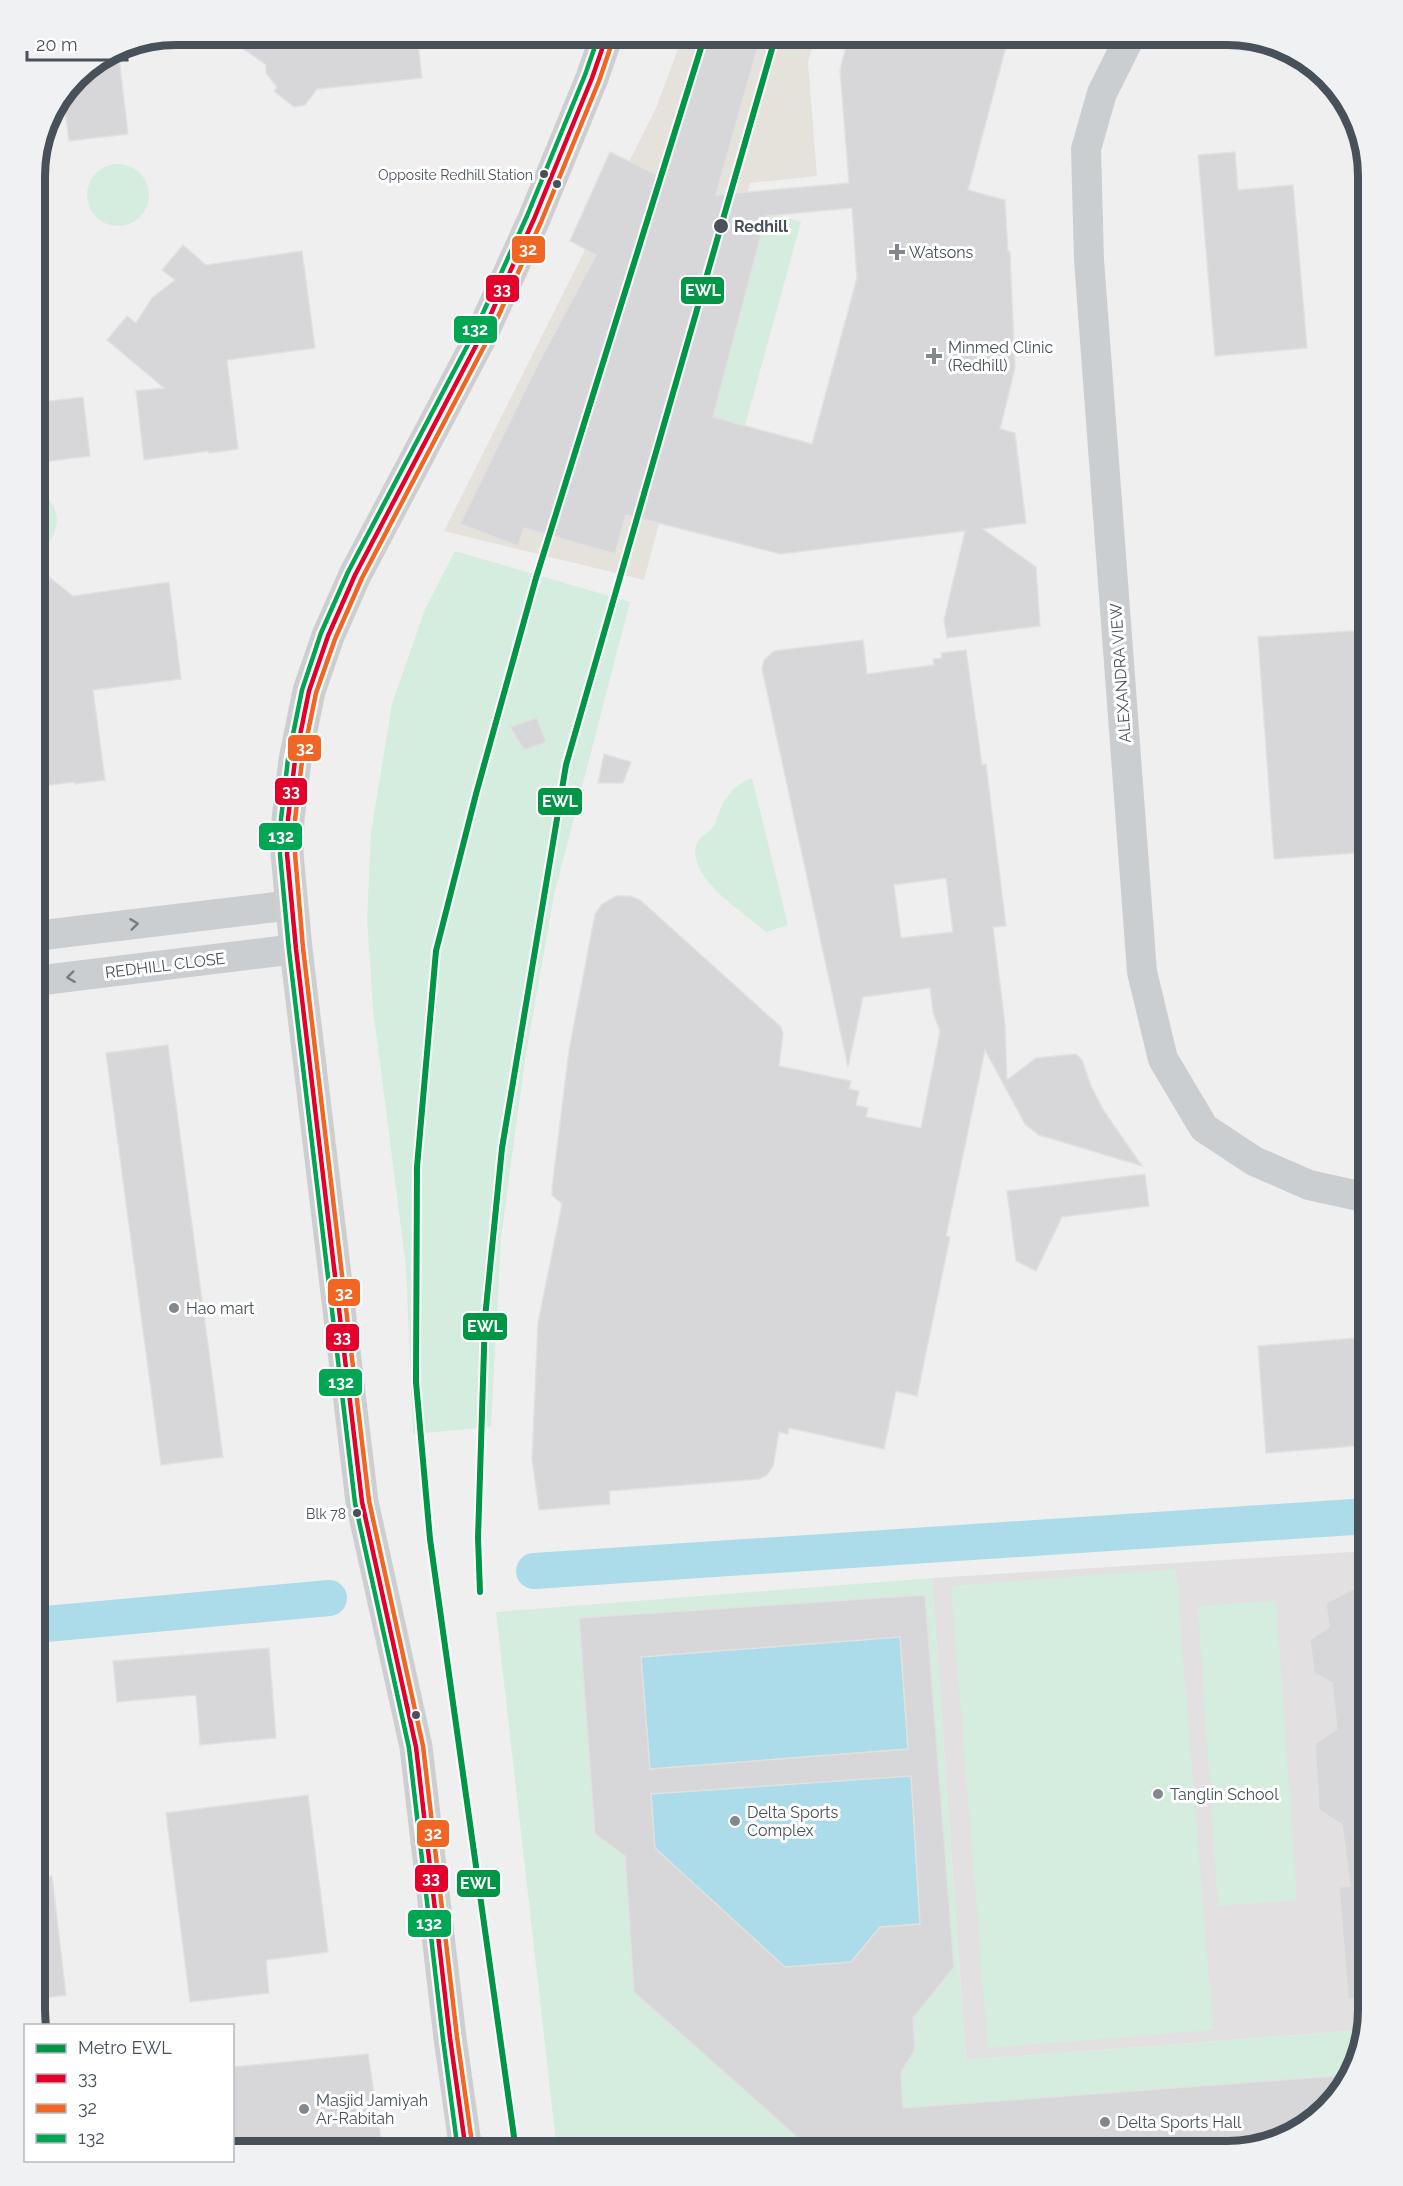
<svg xmlns="http://www.w3.org/2000/svg" width="1403" height="2186" font-family="Raleway,sans-serif">
  <style>
    .commercial { fill: #e5e2dc }
    .education { fill: #e2e0e0 }
    .green { fill: #d5edde }
    .water { fill: #acdbe9 }
    .lines { fill: none; stroke-linecap: round; stroke-linejoin: round }
    .canal { stroke: #acdbe9; stroke-width: 36 }
    .building { fill: #d7d7d9; stroke: #e1e1e2; stroke-width: 1.5; fill-rule: evenodd }
    .street { stroke: #cbced0; stroke-width: 30 }
    .secondary { stroke: #ccced0; stroke-width: 33 }
    .bus-1-casing { stroke: #fff; stroke-width: 9 }
    .bus-2-casing { stroke: #fff; stroke-width: 9 }
    .bus-3-casing { stroke: #fff; stroke-width: 9 }
    .bus-1 { stroke: #e4002b; stroke-width: 4.5 }
    .bus-2 { stroke: #f26522; stroke-width: 4.5 }
    .bus-3 { stroke: #00a651; stroke-width: 4.5 }
    .metro-1-casing { stroke: #fff; stroke-width: 10 }
    .metro-1 { stroke: #009645; stroke-width: 6 }
    .oneway { stroke: #767d83 }
    .bus-dot { fill: #48515a; stroke: #fff; stroke-width: 2 }
    .poi-dot { fill: #83888e; stroke: #fff; stroke-width: 2 }
    .labels { text-anchor: middle; stroke-width: 6; stroke-linejoin: round; paint-order: stroke }
    .bus-label { font-size: 14px; fill: #48515a; stroke: #fff; text-anchor: end }
    .stop-label { font-size: 16px; font-weight: bold; fill: #48515a; stroke: #fff; text-anchor: start }
    .poi-label { font-size: 16px; fill: #48515a; stroke: #fff; text-anchor: start }
    .street-label { font-size: 16px; fill: #48515a; stroke: #fff }
    .rim { fill: none; stroke: #48515a; stroke-width: 8 }
    .line-badge { stroke: #fff; stroke-width: 2 }
    .badge-label { font-size: 16px; text-anchor: middle; font-weight: bold; fill: #fff }
  </style>
  <rect width="100%" height="100%" fill="#f0efef"/>
  <path class="commercial" d="M 683,35 L 815,35 L 808,63 L 817,176 L 750,183 L 644,580 L 444,531 L 656,108 Z"/>
  <path class="education" d="M 1368,1551 L 1368,2010 L 1363,2030 L 966,2060 L 932,1578 Z"/>
  <path class="green" d="M87 195a31 31 0 1 1 62 0a31 31 0 1 1-62 0Z
    M 767,212 L 801,222 L 743,433 L 711,425 Z
    M 35,491 C 64,499 64,541 35,550 Z
    M 455,551 L 630,602 L 554,895 L 525,1060 L 501,1238 L 491,1427 L 413,1434 L 406,1267 L 373,1009 L 367,918 L 371,833 L 392,704 L 425,609 Z
    M 752,778 L 788,925 L 766,932 C 745,913 688,879 696,846 C 699,835 712,833 716,822 C 721,803 732,785 752,778 Z
    M 1176,1569 L 1213,2030 L 988,2048 L 951,1586 Z
    M 932,1578 L 966,2060 L 1363,2030 L 1349,2081 L 1290,2137 L 1227,2151 L 557,2151 L 496,1612 Z
    M 1276,1601 L 1297,1900 L 1218,1906 L 1198,1606 Z"/>
  <path class="water" d="M 900,1637 L 908,1749 L 650,1769 L 641,1657 Z
    M 911,1776 L 920,1924 L 880,1927 L 851,1962 L 785,1967 L 655,1848 L 651,1794 Z"/>
  <g class="lines">
    <path class="canal" d="M 534,1571 L 1368,1516
      M 35,1625 L 329,1598"/>
  </g>
  <path class="building" d="M 224,35 L 400,35 L 402,45 L 418,43 L 422,78 L 317,89 L 305,105 L 294,107 L 274,91 L 277,87 L 266,73 L 266,65 Z
    M 704,35 L 761,35 L 716,195 L 849,183 L 840,70 L 849,35 L 1009,35 L 968,190 L 1005,200 L 1008,251 L 1010,252 L 1015,368 L 1000,429 L 1015,433 L 1026,523 L 983,529 L 1036,567 L 1040,626 L 947,638 L 944,620 L 965,531 L 781,554 L 626,515 L 615,554 L 524,528 L 518,546 L 460,524 L 537,366 L 596,255 L 570,241 L 610,152 L 664,178 ZM 852,208 L 857,278 L 812,444 L 713,417 L 766,216 Z
    M 118,48 L 128,134 L 69,141 L 63,95 L 76,76 Z
    M 1235,152 L 1238,190 L 1293,185 L 1307,348 L 1215,356 L 1198,155 Z
    M 183,245 L 206,265 L 302,251 L 315,348 L 227,360 L 238,449 L 209,453 L 208,451 L 144,460 L 136,391 L 164,388 L 107,340 L 127,316 L 136,323 L 152,298 L 175,280 L 162,270 Z
    M 83,397 L 90,456 L 35,463 L 35,403 Z
    M 49,577 L 73,596 L 169,582 L 181,679 L 93,690 L 105,780 L 75,784 L 74,782 L 35,787 L 35,594 Z
    M 1368,630 L 1368,852 L 1274,859 L 1258,637 Z
    M 863,640 L 867,674 L 934,665 L 933,659 L 942,658 L 941,653 L 966,650 L 982,765 L 986,764 L 1006,926 L 993,927 L 1005,1025 L 1007,1080 L 1036,1058 L 1076,1054 L 1082,1060 L 1091,1086 L 1104,1111 L 1142,1166 L 1039,1135 L 1025,1124 L 985,1050 L 946,1236 L 950,1237 L 917,1396 L 896,1391 L 884,1449 L 789,1428 L 788,1434 L 779,1432 L 773,1466 L 767,1475 L 759,1479 L 609,1491 L 610,1504 L 539,1510 L 532,1459 L 538,1323 L 562,1204 L 552,1195 L 552,1188 L 569,1050 L 595,914 L 602,904 L 616,896 L 630,896 L 640,900 L 781,1027 L 783,1034 L 779,1066 L 851,1081 L 849,1089 L 859,1091 L 856,1105 L 868,1108 L 866,1117 L 921,1128 L 940,1031 L 933,1012 L 930,988 L 863,997 L 848,1067 L 762,669 L 764,660 L 774,651 ZM 946,878 L 953,932 L 901,938 L 894,885 Z
    M 537,718 L 546,742 L 524,750 L 510,727 Z
    M 604,754 L 631,762 L 623,783 L 598,783 Z
    M 168,1045 L 223,1457 L 161,1465 L 106,1053 Z
    M 1145,1174 L 1149,1206 L 1062,1217 L 1036,1271 L 1016,1261 L 1007,1191 Z
    M 1368,1337 L 1368,1445 L 1266,1453 L 1258,1346 Z
    M 1355,1588 L 1368,1596 L 1368,1998 L 1348,1999 L 1339,1887 L 1350,1886 L 1342,1825 L 1319,1810 L 1315,1744 L 1337,1729 L 1332,1683 L 1314,1673 L 1310,1640 L 1329,1627 L 1326,1603 Z
    M 925,1595 L 954,1967 L 913,2018 L 915,2050 L 901,2072 L 903,2108 L 1351,2075 L 1349,2081 L 1290,2137 L 1227,2151 L 813,2151 L 634,1992 L 625,1856 L 595,1834 L 579,1618 ZM 900,1637 L 908,1749 L 650,1769 L 641,1657 ZM 911,1776 L 920,1924 L 880,1927 L 851,1962 L 785,1967 L 655,1848 L 651,1794 Z
    M 269,1648 L 276,1738 L 200,1745 L 196,1695 L 117,1702 L 113,1661 Z
    M 308,1795 L 328,1952 L 266,1960 L 269,1993 L 190,2002 L 166,1813 Z
    M 52,1876 L 66,1995 L 34,1999 L 35,1877 Z
    M 368,2054 L 383,2151 L 232,2151 L 232,2067 Z"/>
  <g class="lines">
    <path class="street" d="M 1134,35 L 1128,41 L 1102,93 L 1086,149 L 1089,260 L 1142,972 L 1163,1059 L 1204,1128 L 1254,1161 L 1309,1185 L 1368,1198
      M 35,936 L 292,905
      M 35,981 L 296,949"/>
    <path class="secondary" d="M 466,2151 L 450,2038 L 416,1747 L 362,1502 L 296,949 L 287,854 L 288,819 L 295,760 L 309,691 L 328,636 L 355,575 L 480,338 L 534,219 L 592,78 L 607,35"/>
    <defs>
      <path id="bus-1" d="M 466,2151 L 450,2038 L 416,1747 L 362,1502 L 296,949 L 287,854 L 288,819 L 295,760 L 309,691 L 328,636 L 355,575 L 480,338 L 534,219 L 592,78 L 607,35"/>
      <path id="bus-2" d="M 473,2150 L 457,2037 L 423,1746 L 369,1501 L 303,948 L 295,854 L 295,820 L 302,761 L 316,693 L 335,639 L 362,578 L 487,341 L 541,222 L 599,81 L 614,37"/>
      <path id="bus-3" d="M 458,2151 L 443,2039 L 409,1748 L 355,1503 L 289,950 L 280,855 L 281,819 L 288,759 L 302,690 L 321,633 L 348,572 L 473,335 L 527,216 L 585,75 L 599,35"/>
    </defs>
    <use href="#bus-1" class="bus-1-casing"/>
    <use href="#bus-2" class="bus-2-casing"/>
    <use href="#bus-3" class="bus-3-casing"/>
    <use href="#bus-1" class="bus-1"/>
    <use href="#bus-2" class="bus-2"/>
    <use href="#bus-3" class="bus-3"/>
    <defs>
      <path id="metro-1" d="M 480,1592 L 478,1538 L 485,1318 L 502,1148 L 566,765 L 776,35
        M 516,2151 L 430,1539 L 416,1382 L 417,1167 L 436,951 L 476,794 L 536,578 L 705,35"/>
    </defs>
    <use href="#metro-1" class="metro-1-casing"/>
    <use href="#metro-1" class="metro-1"/>
  </g>
  <defs><path id="oneway-chevron" d="M-2-3.5L2.5 0L-2 3.5" fill="none" stroke-width="1.6" stroke-linecap="round" stroke-linejoin="round" transform="scale(1.5)"/></defs>
  <g class="oneway">
    <use href="#oneway-chevron" transform="translate(134 924) rotate(-7)"/>
    <use href="#oneway-chevron" transform="translate(71 977) rotate(173)"/>
  </g>
  <g class="bus-dot">
    <circle cx="544" cy="174" r="5"/>
    <circle cx="557" cy="184" r="5"/>
    <circle cx="721" cy="226" r="8"/>
    <circle cx="357" cy="1513" r="5"/>
    <circle cx="416" cy="1715" r="5"/>
  </g>
  <g class="poi-dot">
    <path d="M894 243h6v6h6v6h-6v6h-6v-6h-6v-6h6z"/>
    <path d="M931 347h6v6h6v6h-6v6h-6v-6h-6v-6h6z"/>
    <circle cx="174" cy="1308" r="6"/>
    <circle cx="1158" cy="1794" r="6"/>
    <circle cx="735" cy="1821" r="6"/>
    <circle cx="304" cy="2109" r="6"/>
    <circle cx="1105" cy="2122" r="6"/>
  </g>
  <g class="labels">
    <g class="bus-label">
      <text x="533" y="180">Opposite Redhill Station</text>
      <text x="346" y="1519">Blk 78</text>
    </g>
    <g class="stop-label">
      <text x="734" y="232">Redhill</text>
    </g>
    <g class="poi-label">
      <text x="909" y="258">Watsons</text>
      <text x="948" y="353">Minmed Clinic<tspan x="948" dy="18">(Redhill)</tspan></text>
      <text x="186" y="1314">Hao mart</text>
      <text x="1170" y="1800">Tanglin School</text>
      <text x="747" y="1818">Delta Sports<tspan x="747" dy="18">Complex</tspan></text>
      <text x="316" y="2106">Masjid Jamiyah<tspan x="316" dy="18">Ar-Rabitah</tspan></text>
      <text x="1117" y="2128">Delta Sports Hall</text>
    </g>
    <g class="street-label">
      <text transform="translate(1120 673) rotate(-94)" y="6">ALEXANDRA VIEW</text>
      <text transform="translate(165 965) rotate(-7)" y="6">REDHILL CLOSE</text>
    </g>
  </g>
  <path d="M0 0H1403V2186H0ZM176 45H1227A131 131 0 0 1 1358 176V2010A131 131 0 0 1 1227 2141H176A131 131 0 0 1 45 2010V176A131 131 0 0 1 176 45Z" fill="#f0f1f2" fill-rule="evenodd"/>
  <path class="rim" d="M176 45H1227A131 131 0 0 1 1358 176V2010A131 131 0 0 1 1227 2141H176A131 131 0 0 1 45 2010V176A131 131 0 0 1 176 45Z"/>
  <g class="line-badge">
    <rect x="511" y="235" width="35" height="29" rx="6" fill="#f26522"/>
    <rect x="485" y="274" width="35" height="29" rx="6" fill="#e4002b"/>
    <rect x="680" y="276" width="45" height="29" rx="6" fill="#009645"/>
    <rect x="453" y="315" width="45" height="29" rx="6" fill="#00a651"/>
    <rect x="287" y="734" width="35" height="28" rx="6" fill="#f26522"/>
    <rect x="274" y="777" width="34" height="29" rx="6" fill="#e4002b"/>
    <rect x="537" y="787" width="46" height="29" rx="6" fill="#009645"/>
    <rect x="258" y="822" width="45" height="29" rx="6" fill="#00a651"/>
    <rect x="327" y="1278" width="34" height="29" rx="6" fill="#f26522"/>
    <rect x="462" y="1312" width="46" height="29" rx="6" fill="#009645"/>
    <rect x="325" y="1323" width="35" height="29" rx="6" fill="#e4002b"/>
    <rect x="318" y="1368" width="45" height="29" rx="6" fill="#00a651"/>
    <rect x="416" y="1819" width="34" height="29" rx="6" fill="#f26522"/>
    <rect x="414" y="1864" width="35" height="29" rx="6" fill="#e4002b"/>
    <rect x="456" y="1869" width="45" height="29" rx="6" fill="#009645"/>
    <rect x="407" y="1909" width="45" height="29" rx="6" fill="#00a651"/>
  </g>
  <g class="badge-label">
    <text x="528" y="255">32</text>
    <text x="502" y="295">33</text>
    <text x="703" y="296">EWL</text>
    <text x="475" y="335">132</text>
    <text x="305" y="754">32</text>
    <text x="291" y="797">33</text>
    <text x="560" y="807">EWL</text>
    <text x="281" y="842">132</text>
    <text x="344" y="1299">32</text>
    <text x="485" y="1332">EWL</text>
    <text x="342" y="1343">33</text>
    <text x="341" y="1388">132</text>
    <text x="433" y="1839">32</text>
    <text x="431" y="1884">33</text>
    <text x="478" y="1889">EWL</text>
    <text x="429" y="1929">132</text>
  </g>
  <rect x="24" y="2024" width="210" height="138" fill="#ffffff" stroke="#b6b9bd" stroke-width="1.5"/>
  <rect x="36" y="2044" width="30" height="9" fill="#009645" stroke="#b6b9bd" stroke-width="1.5"/>
  <text x="78" y="2054" font-size="18" fill="#48515a">Metro EWL</text>
  <rect x="36" y="2074" width="30" height="9" fill="#e4002b" stroke="#b6b9bd" stroke-width="1.5"/>
  <text x="78" y="2084" font-size="18" fill="#48515a">33</text>
  <rect x="36" y="2104" width="30" height="9" fill="#f26522" stroke="#b6b9bd" stroke-width="1.5"/>
  <text x="78" y="2114" font-size="18" fill="#48515a">32</text>
  <rect x="36" y="2134" width="30" height="9" fill="#00a651" stroke="#b6b9bd" stroke-width="1.5"/>
  <text x="78" y="2144" font-size="18" fill="#48515a">132</text>
  <path d="M27 51v9h100v-9" fill="none" stroke="#48515a" stroke-width="3"/>
  <text x="36" y="51" font-size="18" fill="#48515a" stroke="#ffffff" stroke-width="4.5" paint-order="stroke">20 m</text>
</svg>
